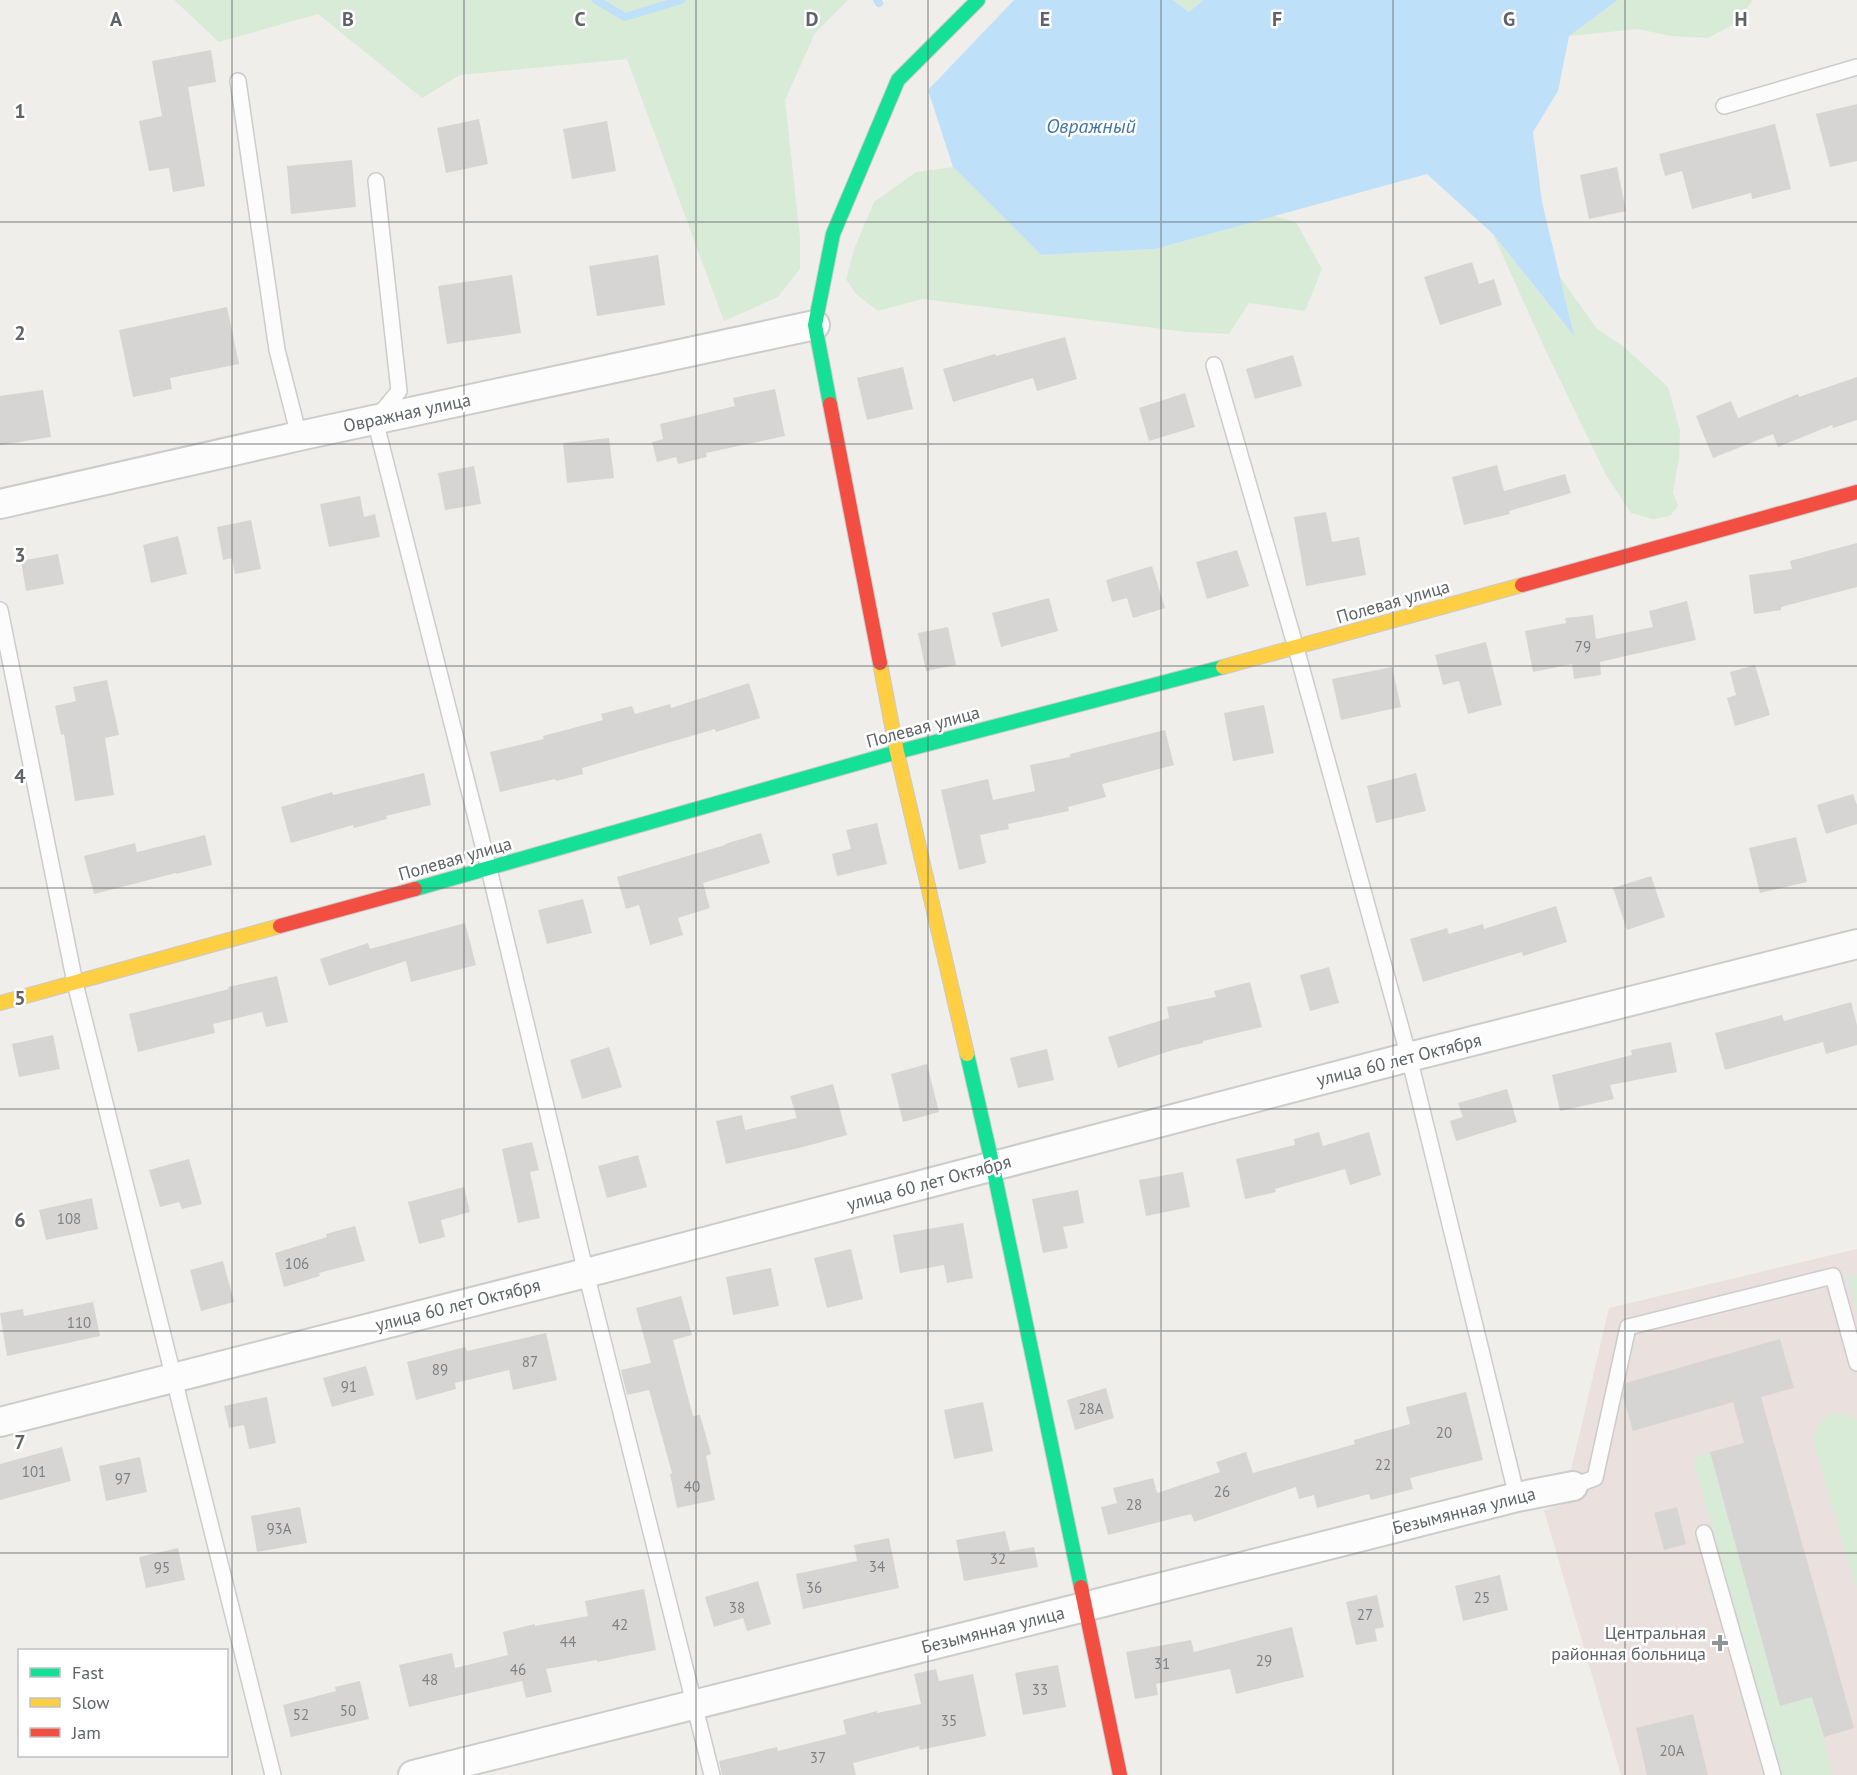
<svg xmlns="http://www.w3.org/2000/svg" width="1857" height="1775" font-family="'PT Sans',sans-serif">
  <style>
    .medical { fill: #eae0de }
    .green { fill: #d8ebd6 }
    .water { fill: #bfe0f9 }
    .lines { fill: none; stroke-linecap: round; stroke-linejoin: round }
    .stream { stroke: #bfe0f9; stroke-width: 8 }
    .building { fill: #d6d5d3 }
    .lane-casing { stroke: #cbcccc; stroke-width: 18 }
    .street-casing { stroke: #cbcccc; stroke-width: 32 }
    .fast-casing { stroke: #cacacb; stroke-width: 16 }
    .slow-casing { stroke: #cacacb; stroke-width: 16 }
    .jam-casing { stroke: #cacacb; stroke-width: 16 }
    .lane { stroke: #fdfcfc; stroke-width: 15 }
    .street { stroke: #fdfcfc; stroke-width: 28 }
    .fast { stroke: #16e098; stroke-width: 14 }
    .slow { stroke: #ffcf43; stroke-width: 14 }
    .jam { stroke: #f24e42; stroke-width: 14 }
    .grid { fill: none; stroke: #5f6368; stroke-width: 1.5; stroke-opacity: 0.55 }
    .poi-dot { fill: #919496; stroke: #fff; stroke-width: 2 }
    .labels { text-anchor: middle; stroke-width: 5; stroke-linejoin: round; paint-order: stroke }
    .number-label { font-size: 15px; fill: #7e8184 }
    .street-label { font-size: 18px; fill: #5f6368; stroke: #fff }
    .poi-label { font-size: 18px; fill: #5f6368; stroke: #fff; text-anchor: end }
    .water-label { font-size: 20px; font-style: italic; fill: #4174aa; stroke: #fff }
    .grid-label { font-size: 20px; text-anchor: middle; font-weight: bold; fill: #5f6368; stroke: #fff; stroke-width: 5; stroke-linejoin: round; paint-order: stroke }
  </style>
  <rect width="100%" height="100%" fill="#efeeea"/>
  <path class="medical" d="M 1857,1249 L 1857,1775 L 1621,1775 L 1544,1510 L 1578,1500 L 1571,1470 L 1609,1308 Z"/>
  <path class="green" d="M 174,0 L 848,0 L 815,33 L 785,100 L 800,237 L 800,269 L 778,297 L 724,321 L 627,59 L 460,75 L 422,98 L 318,14 L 219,42 Z
    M 1173,0 L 1203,0 L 1189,12 Z
    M 1618,0 L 1752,0 L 1751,3 L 1732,25 L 1708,38 L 1671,36 L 1638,29 L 1569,36 Z
    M 953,167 L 1041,255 L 1155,249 L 1274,216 L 1296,222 L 1322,269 L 1305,311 L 1249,303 L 1229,334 L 1186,332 L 922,299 L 878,311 L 856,294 L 846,279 L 855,247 L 874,202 L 916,172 Z
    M 1493,234 L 1573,335 L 1560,277 L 1597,329 L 1623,346 L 1668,387 L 1680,430 L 1679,458 L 1673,492 L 1678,506 L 1670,516 L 1653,519 L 1631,513 L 1606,475 L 1545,349 Z
    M 1857,1275 L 1857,1313 L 1848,1277 Z
    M 1831,1414 L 1847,1414 L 1857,1421 L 1857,1587 L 1855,1585 L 1813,1439 L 1818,1425 Z
    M 1710,1452 L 1780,1705 L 1812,1697 L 1824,1737 L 1832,1775 L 1781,1775 L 1693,1459 Z"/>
  <path class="water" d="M 1014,0 L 1173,0 L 1189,12 L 1203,0 L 1618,0 L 1569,36 L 1558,91 L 1533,132 L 1542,202 L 1574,336 L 1493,234 L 1427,174 L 1155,249 L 1041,255 L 953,167 L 928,90 Z"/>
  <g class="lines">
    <path class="stream" d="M 596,0 L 625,17 L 681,0
      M 877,0 L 879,3"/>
  </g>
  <path class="building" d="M 211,50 L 216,82 L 188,87 L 205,186 L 173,192 L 169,168 L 149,171 L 139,121 L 162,116 L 152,61 Z
    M 1857,104 L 1857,161 L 1830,167 L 1816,114 Z
    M 479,119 L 488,164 L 446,173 L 437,128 Z
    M 607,121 L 616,171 L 572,179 L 563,129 Z
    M 1775,124 L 1791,189 L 1752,199 L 1751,193 L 1692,209 L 1682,171 L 1665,176 L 1659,154 Z
    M 352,160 L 356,207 L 291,214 L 287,166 Z
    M 1617,167 L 1626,211 L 1589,219 L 1580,175 Z
    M 658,255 L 665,305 L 597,316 L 589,266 Z
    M 1472,262 L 1479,284 L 1494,279 L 1502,305 L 1440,325 L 1424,277 Z
    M 512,275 L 521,333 L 447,344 L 438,286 Z
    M 227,307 L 239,364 L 170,378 L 172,389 L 133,397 L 119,330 Z
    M 1065,337 L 1077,379 L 1037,391 L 1033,378 L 953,402 L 943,369 L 995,354 L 996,356 Z
    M 1293,355 L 1302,386 L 1255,399 L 1246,369 Z
    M 903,367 L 913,409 L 867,420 L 857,378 Z
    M 1857,377 L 1857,420 L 1833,428 L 1832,425 L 1778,447 L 1773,434 L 1713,458 L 1696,416 L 1731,401 L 1738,418 L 1798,394 L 1799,397 Z
    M 775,389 L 785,436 L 706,453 L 707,457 L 678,464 L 676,457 L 657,462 L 652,442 L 663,439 L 660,424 L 735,406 L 733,398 Z
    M 43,390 L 51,437 L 0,445 L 0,396 Z
    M 1185,393 L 1195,427 L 1149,441 L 1139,408 Z
    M 609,438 L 614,478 L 567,483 L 563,443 Z
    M 1497,465 L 1504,491 L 1565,474 L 1571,493 L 1509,511 L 1510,514 L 1464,525 L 1452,477 Z
    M 474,466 L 481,504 L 445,510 L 438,473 Z
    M 360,496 L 364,517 L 375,514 L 380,537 L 329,547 L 320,504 Z
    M 1326,512 L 1332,542 L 1359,537 L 1366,575 L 1306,586 L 1294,517 Z
    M 251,520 L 261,569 L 235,574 L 232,558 L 223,560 L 217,527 Z
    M 178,536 L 187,574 L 151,583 L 143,545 Z
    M 1857,543 L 1857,587 L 1781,607 L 1781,610 L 1754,614 L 1749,575 L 1792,569 L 1790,561 Z
    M 1237,550 L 1249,586 L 1207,599 L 1196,562 Z
    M 58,554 L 64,584 L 26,591 L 21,561 Z
    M 1152,566 L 1165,608 L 1133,618 L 1127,598 L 1112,602 L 1106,580 Z
    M 1049,598 L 1058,631 L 1001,647 L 992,613 Z
    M 1687,601 L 1696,640 L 1600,662 L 1601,675 L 1574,679 L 1572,664 L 1533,672 L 1525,631 L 1566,623 L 1565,618 L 1593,615 L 1596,639 L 1653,627 L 1649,611 Z
    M 948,627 L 956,665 L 926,671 L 918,633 Z
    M 1486,642 L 1502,705 L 1468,714 L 1459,681 L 1443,685 L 1435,655 Z
    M 1755,665 L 1770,715 L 1735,726 L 1727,698 L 1736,695 L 1730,672 Z
    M 1392,667 L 1401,707 L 1341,720 L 1332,679 Z
    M 107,680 L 119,735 L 105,738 L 114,795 L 75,801 L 64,734 L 61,735 L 55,706 L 76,701 L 73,687 Z
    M 749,683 L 760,718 L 716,732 L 715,729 L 582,768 L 583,774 L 556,781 L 555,779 L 500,792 L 490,752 L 544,739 L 543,736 L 603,720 L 601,714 L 632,706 L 635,714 L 670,704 L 671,708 Z
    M 1264,705 L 1274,753 L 1233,761 L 1224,713 Z
    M 1165,730 L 1174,765 L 1102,784 L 1106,797 L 1068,807 L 1069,811 L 1008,824 L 1009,829 L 980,835 L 986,863 L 959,870 L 941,790 L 988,779 L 993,800 L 1035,791 L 1030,765 L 1070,757 L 1070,754 Z
    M 424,773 L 431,805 L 386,816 L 387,819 L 354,828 L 353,825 L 291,843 L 281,807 L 332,792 L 333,795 Z
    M 1416,773 L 1426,811 L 1376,823 L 1367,786 Z
    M 1853,794 L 1857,805 L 1857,824 L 1826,834 L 1817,805 Z
    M 877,823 L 887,864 L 837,876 L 832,854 L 851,849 L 846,830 Z
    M 761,833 L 770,863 L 703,883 L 710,908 L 678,918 L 683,935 L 650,945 L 639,905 L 626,909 L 617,877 L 725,845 L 725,844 Z
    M 205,835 L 212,865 L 176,874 L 176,873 L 94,894 L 84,856 L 135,843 L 137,852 Z
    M 1796,837 L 1807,882 L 1760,893 L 1749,848 Z
    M 1651,876 L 1665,917 L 1627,930 L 1613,888 Z
    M 583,899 L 592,933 L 547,944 L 538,910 Z
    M 1556,906 L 1567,942 L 1523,956 L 1522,952 L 1423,982 L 1410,939 L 1447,928 L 1449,934 L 1483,924 L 1484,929 Z
    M 465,923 L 476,965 L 411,982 L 406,961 L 329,986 L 320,959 L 368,943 L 370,949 Z
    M 1329,967 L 1339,1003 L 1310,1011 L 1300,975 Z
    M 277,976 L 288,1022 L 266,1027 L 262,1012 L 213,1024 L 215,1033 L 138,1052 L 129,1014 L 229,989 L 228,987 Z
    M 1250,982 L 1262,1027 L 1203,1041 L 1203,1043 L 1176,1049 L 1118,1068 L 1108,1037 L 1169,1018 L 1167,1007 L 1216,997 L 1214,991 Z
    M 1851,1002 L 1857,1025 L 1857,1045 L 1826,1054 L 1823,1042 L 1725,1070 L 1715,1033 L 1782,1015 L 1784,1021 Z
    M 53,1035 L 60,1069 L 19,1077 L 12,1044 Z
    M 1671,1042 L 1677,1072 L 1610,1085 L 1614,1099 L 1560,1111 L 1552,1075 L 1632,1055 L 1631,1050 Z
    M 609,1047 L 622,1087 L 582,1099 L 570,1060 Z
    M 1047,1049 L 1054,1080 L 1018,1088 L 1010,1058 Z
    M 927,1064 L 939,1112 L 903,1122 L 891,1074 Z
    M 833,1084 L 847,1135 L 803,1147 L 726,1164 L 716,1121 L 742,1115 L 745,1130 L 797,1118 L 790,1096 Z
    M 1507,1089 L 1517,1122 L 1456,1141 L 1450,1121 L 1463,1117 L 1458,1103 Z
    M 1319,1132 L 1323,1146 L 1369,1132 L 1381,1175 L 1350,1185 L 1345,1169 L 1275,1189 L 1276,1192 L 1245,1199 L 1236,1159 L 1295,1145 L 1294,1139 Z
    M 532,1142 L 539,1170 L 530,1172 L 540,1218 L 518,1223 L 502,1149 Z
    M 638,1155 L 647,1187 L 607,1198 L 598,1166 Z
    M 189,1159 L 202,1204 L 182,1209 L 179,1202 L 160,1207 L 149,1170 Z
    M 1183,1172 L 1190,1207 L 1146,1216 L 1139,1180 Z
    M 464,1187 L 470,1212 L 441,1220 L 445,1237 L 419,1244 L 408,1202 Z
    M 1078,1190 L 1084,1223 L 1063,1227 L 1068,1248 L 1043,1253 L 1032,1199 Z
    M 92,1198 L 98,1229 L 46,1240 L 39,1210 Z
    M 963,1223 L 973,1278 L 947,1283 L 944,1265 L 900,1273 L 893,1235 Z
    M 355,1226 L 365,1261 L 319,1273 L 320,1276 L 284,1287 L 275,1253 L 327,1237 L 326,1234 Z
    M 851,1249 L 863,1299 L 827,1308 L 814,1258 Z
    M 223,1261 L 234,1302 L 201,1311 L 190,1270 Z
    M 771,1268 L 779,1306 L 733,1315 L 726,1277 Z
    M 681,1296 L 692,1335 L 673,1340 L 693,1416 L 700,1415 L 711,1454 L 706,1456 L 715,1500 L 677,1508 L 670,1474 L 672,1473 L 649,1390 L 627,1395 L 621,1370 L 651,1363 L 636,1308 Z
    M 93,1302 L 100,1336 L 7,1356 L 0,1313 L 23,1309 L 24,1316 Z
    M 546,1333 L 557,1380 L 513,1390 L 509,1370 L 455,1383 L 456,1389 L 416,1400 L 407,1362 L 465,1347 L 467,1351 Z
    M 1780,1339 L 1794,1388 L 1761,1397 L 1854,1728 L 1824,1737 L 1812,1697 L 1780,1706 L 1710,1452 L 1744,1443 L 1733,1402 L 1633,1431 L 1623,1396 L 1626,1383 Z
    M 366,1366 L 374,1395 L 332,1407 L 323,1378 Z
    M 1106,1388 L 1114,1418 L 1075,1430 L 1067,1400 Z
    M 1466,1392 L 1483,1460 L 1410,1478 L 1413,1489 L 1371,1500 L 1369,1494 L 1317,1508 L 1314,1495 L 1299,1499 L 1296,1487 L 1194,1522 L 1191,1514 L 1108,1535 L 1101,1507 L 1117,1503 L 1113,1488 L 1153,1478 L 1157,1493 L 1220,1472 L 1216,1462 L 1246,1452 L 1253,1473 L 1355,1444 L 1354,1440 L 1410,1424 L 1406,1407 Z
    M 267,1397 L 276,1443 L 249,1449 L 244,1425 L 229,1428 L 224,1406 Z
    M 983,1402 L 993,1451 L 954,1459 L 944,1410 Z
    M 62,1447 L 71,1481 L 0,1500 L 0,1464 Z
    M 140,1457 L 147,1492 L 106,1501 L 99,1466 Z
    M 300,1507 L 307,1543 L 257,1552 L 251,1516 Z
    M 1677,1507 L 1686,1544 L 1664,1550 L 1654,1513 Z
    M 1005,1531 L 1010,1551 L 1034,1547 L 1038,1567 L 964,1581 L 956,1540 Z
    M 889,1538 L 899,1588 L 803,1609 L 796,1574 L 857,1561 L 854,1545 Z
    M 178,1548 L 185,1580 L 146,1588 L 139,1557 Z
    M 1500,1575 L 1508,1610 L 1463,1621 L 1455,1586 Z
    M 758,1581 L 771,1624 L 747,1631 L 743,1618 L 714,1627 L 705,1597 Z
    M 644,1589 L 656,1650 L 597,1662 L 597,1660 L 546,1669 L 552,1692 L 526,1698 L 522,1681 L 409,1707 L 399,1665 L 452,1653 L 455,1668 L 508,1655 L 503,1632 L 535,1624 L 535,1626 L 588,1616 L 585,1601 Z
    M 1377,1595 L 1384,1627 L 1375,1629 L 1377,1641 L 1356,1645 L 1346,1602 Z
    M 1292,1627 L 1304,1677 L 1236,1694 L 1230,1669 L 1156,1684 L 1158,1695 L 1135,1699 L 1126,1652 L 1191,1640 L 1194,1652 Z
    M 1058,1665 L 1066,1707 L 1023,1715 L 1015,1673 Z
    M 936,1669 L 939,1681 L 973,1674 L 986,1736 L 920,1750 L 919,1746 L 853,1763 L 856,1775 L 722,1775 L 719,1761 L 777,1747 L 778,1751 L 846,1734 L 843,1720 L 877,1711 L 877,1713 L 921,1704 L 914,1674 Z
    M 360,1681 L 369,1719 L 291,1737 L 283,1705 L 336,1691 L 335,1687 Z
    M 1693,1714 L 1708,1775 L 1647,1775 L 1636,1728 Z"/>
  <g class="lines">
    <defs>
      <path id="lane" d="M 238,81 L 277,350 L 299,436
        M 1724,106 L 1857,67
        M 376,181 L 399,391 L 375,420 L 489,869 L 586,1273 L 712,1775
        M 1214,365 L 1296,648 L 1409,1057 L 1517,1497
        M 0,610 L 75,983 L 273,1775
        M 1573,1486 L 1595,1478 L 1628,1327 L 1833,1276 L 1857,1363
        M 1704,1533 L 1773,1775"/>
      <path id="street" d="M 0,504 L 299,436 L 815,325
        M 0,1422 L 586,1273 L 1409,1057 L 1857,944
        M 413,1775 C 782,1685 1149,1590 1517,1497 L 1573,1486"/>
      <path id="fast" d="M 830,404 L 815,325 L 833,234 L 898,80 L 978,0
        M 415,889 L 897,752 L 1223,667
        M 967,1054 L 993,1167 L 1081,1587"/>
      <path id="slow" d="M 880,663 L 897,752 L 967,1054
        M 1223,667 L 1522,585
        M 0,1003 L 280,926"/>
      <path id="jam" d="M 830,404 L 880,663
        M 1522,585 L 1857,492
        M 280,926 L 415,889
        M 1081,1587 L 1120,1775"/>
    </defs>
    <use href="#lane" class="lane-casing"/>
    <use href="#street" class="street-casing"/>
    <use href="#fast" class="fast-casing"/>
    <use href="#slow" class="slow-casing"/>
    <use href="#jam" class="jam-casing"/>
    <use href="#lane" class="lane"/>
    <use href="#street" class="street"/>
    <use href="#fast" class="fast"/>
    <use href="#slow" class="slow"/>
    <use href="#jam" class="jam"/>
  </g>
  <path class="grid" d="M 232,0 L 232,1775M 464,0 L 464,1775M 696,0 L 696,1775M 928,0 L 928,1775M 1161,0 L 1161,1775M 1393,0 L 1393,1775M 1625,0 L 1625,1775M 0,222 L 1857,222M 0,444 L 1857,444M 0,666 L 1857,666M 0,888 L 1857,888M 0,1109 L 1857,1109M 0,1331 L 1857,1331M 0,1553 L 1857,1553"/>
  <path class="poi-dot" d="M1717 1634h6v6h6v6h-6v6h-6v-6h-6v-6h6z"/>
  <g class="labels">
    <g class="number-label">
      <text x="1583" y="652">79</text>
      <text x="69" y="1224">108</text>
      <text x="297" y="1269">106</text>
      <text x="79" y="1328">110</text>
      <text x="530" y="1367">87</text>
      <text x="440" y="1375">89</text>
      <text x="349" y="1392">91</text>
      <text x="1091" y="1414">28А</text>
      <text x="1444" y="1438">20</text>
      <text x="1383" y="1470">22</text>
      <text x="34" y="1477">101</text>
      <text x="123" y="1484">97</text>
      <text x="692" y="1492">40</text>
      <text x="1222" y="1497">26</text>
      <text x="1134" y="1510">28</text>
      <text x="279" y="1534">93А</text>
      <text x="998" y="1564">32</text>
      <text x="877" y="1572">34</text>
      <text x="162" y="1573">95</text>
      <text x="814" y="1593">36</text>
      <text x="1482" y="1603">25</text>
      <text x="737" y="1613">38</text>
      <text x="1365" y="1620">27</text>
      <text x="620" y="1630">42</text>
      <text x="568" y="1647">44</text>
      <text x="1264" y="1666">29</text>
      <text x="1162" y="1669">31</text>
      <text x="518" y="1675">46</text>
      <text x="430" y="1685">48</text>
      <text x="1040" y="1695">33</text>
      <text x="348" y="1716">50</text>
      <text x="301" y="1720">52</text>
      <text x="949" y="1726">35</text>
      <text x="1672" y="1756">20А</text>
      <text x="818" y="1763">37</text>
    </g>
    <g class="street-label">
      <text transform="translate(407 413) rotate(-12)" y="6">Овражная улица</text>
      <text transform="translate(1393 602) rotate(-16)" y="6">Полевая улица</text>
      <text transform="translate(923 727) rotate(-15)" y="6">Полевая улица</text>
      <text transform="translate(455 859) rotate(-16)" y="6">Полевая улица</text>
      <text transform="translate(1399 1060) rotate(-14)" y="6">улица 60 лет Октября</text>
      <text transform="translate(929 1183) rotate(-15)" y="6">улица 60 лет Октября</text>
      <text transform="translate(458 1305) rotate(-14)" y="6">улица 60 лет Октября</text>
      <text transform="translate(1464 1511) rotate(-14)" y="6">Безымянная улица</text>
      <text transform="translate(993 1630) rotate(-14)" y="6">Безымянная улица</text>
    </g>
    <g class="poi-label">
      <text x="1706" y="1639">Центральная<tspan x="1706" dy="21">районная больница</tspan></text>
    </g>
    <g class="water-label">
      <text x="1091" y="133">Овражный</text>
    </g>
  </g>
  <g class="grid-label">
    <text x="116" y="26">A</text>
    <text x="348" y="26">B</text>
    <text x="580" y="26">C</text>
    <text x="812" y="26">D</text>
    <text x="1045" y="26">E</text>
    <text x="1277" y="26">F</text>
    <text x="1509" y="26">G</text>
    <text x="1741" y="26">H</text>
    <text x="20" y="118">1</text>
    <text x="20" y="340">2</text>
    <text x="20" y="562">3</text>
    <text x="20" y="783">4</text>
    <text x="20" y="1005">5</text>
    <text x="20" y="1227">6</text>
    <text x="20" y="1449">7</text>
  </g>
  <rect x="18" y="1649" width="210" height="108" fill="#ffffff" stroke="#bfc1c3" stroke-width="1.5"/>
  <rect x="30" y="1668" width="30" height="9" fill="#16e098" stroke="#bfc1c3" stroke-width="1.5"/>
  <text x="72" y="1679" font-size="18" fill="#5f6368">Fast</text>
  <rect x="30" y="1698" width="30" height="9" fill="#ffcf43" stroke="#bfc1c3" stroke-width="1.5"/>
  <text x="72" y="1709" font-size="18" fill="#5f6368">Slow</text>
  <rect x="30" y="1728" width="30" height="9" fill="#f24e42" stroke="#bfc1c3" stroke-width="1.5"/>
  <text x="72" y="1739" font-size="18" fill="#5f6368">Jam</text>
</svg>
